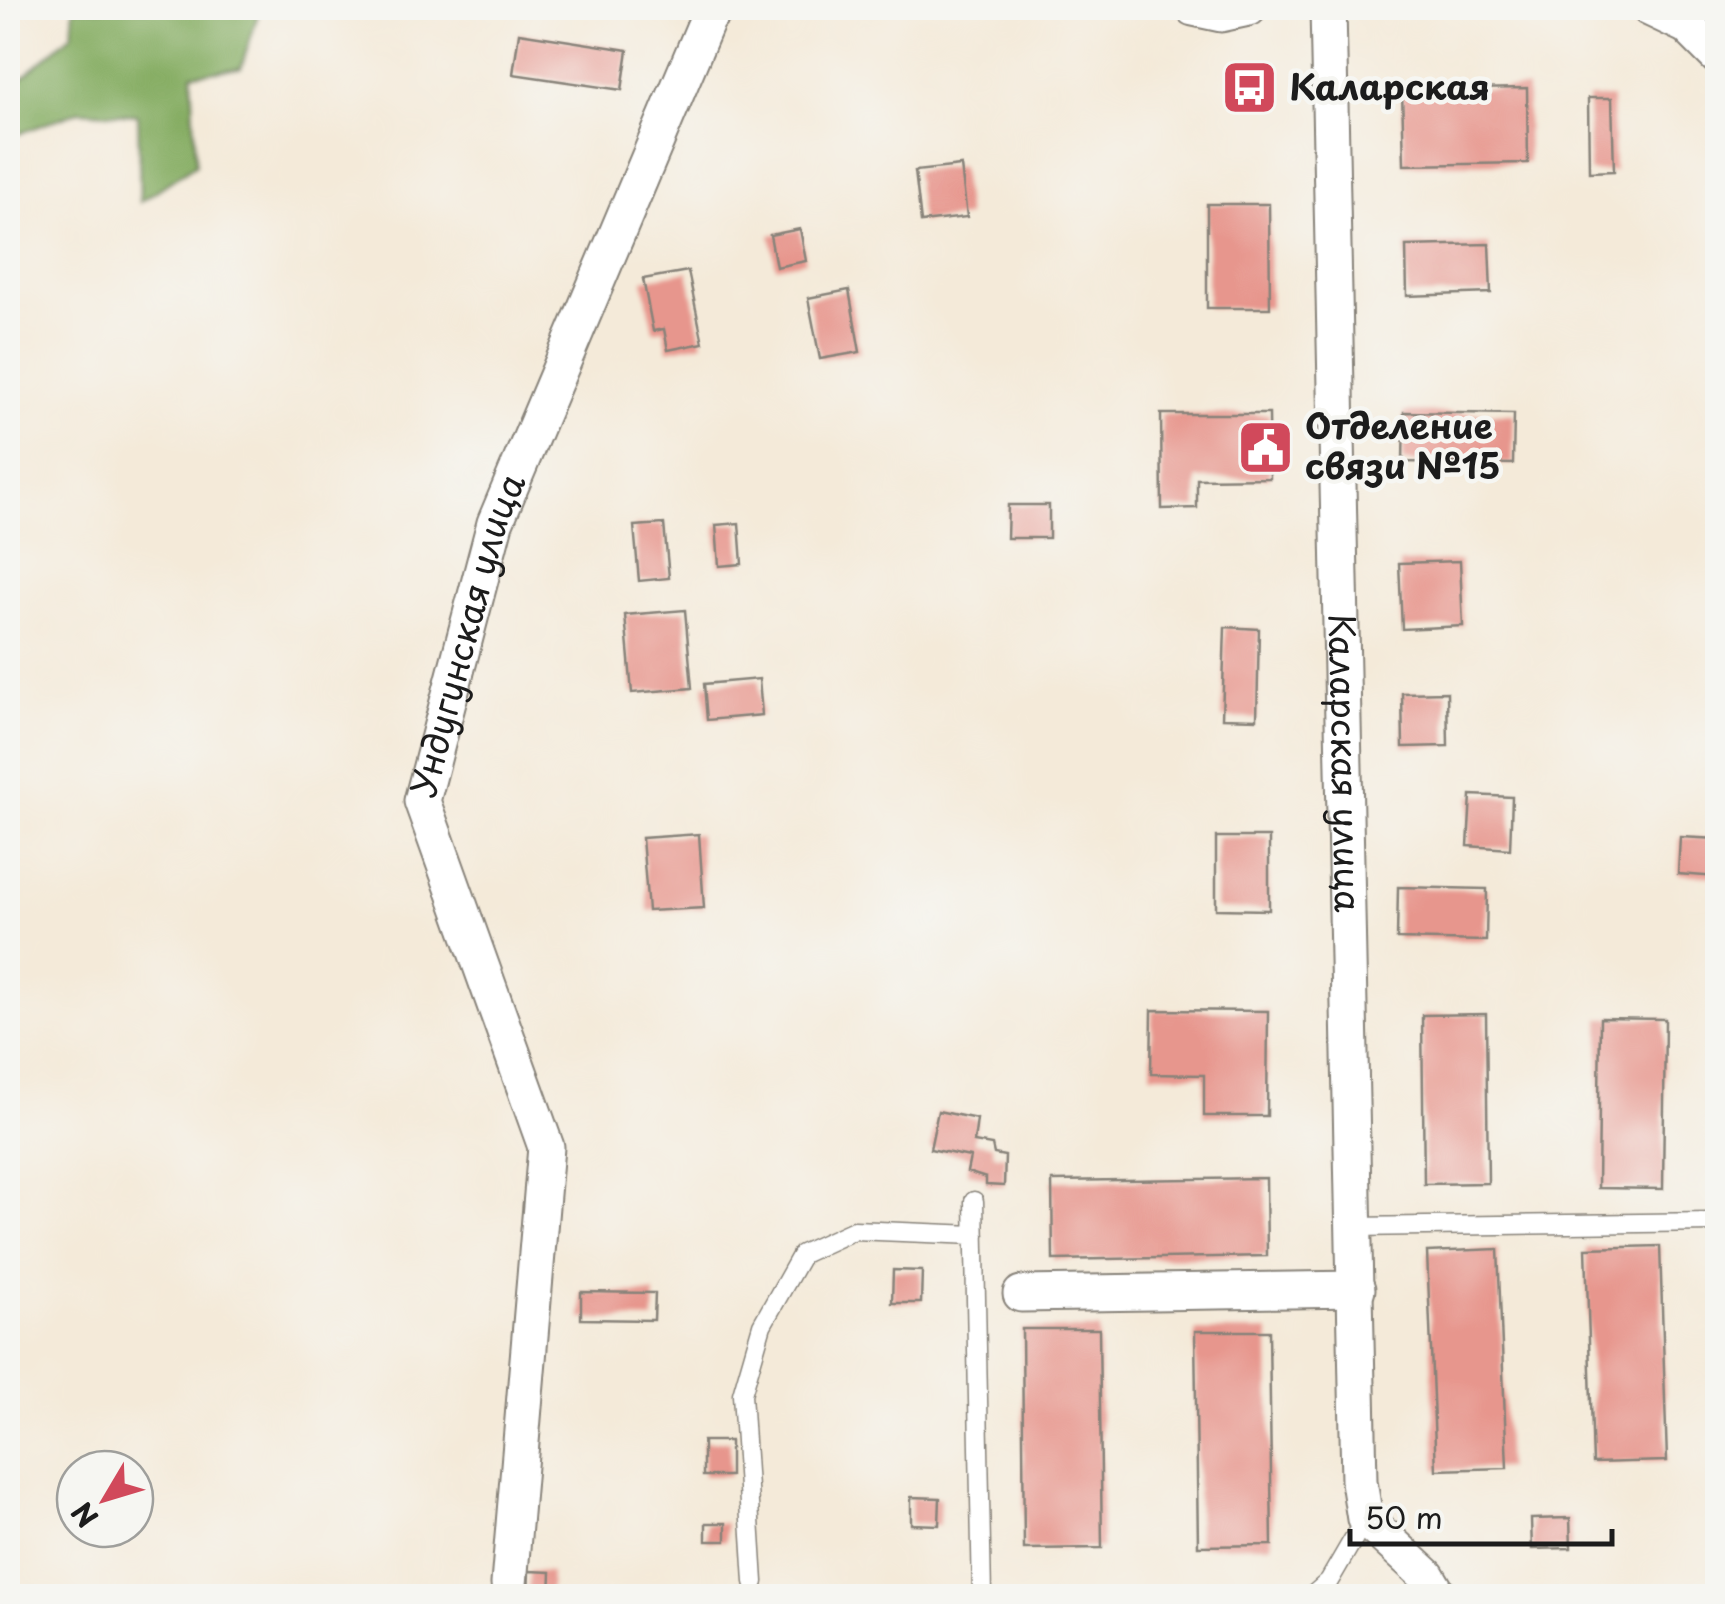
<svg xmlns="http://www.w3.org/2000/svg" width="1725" height="1604" font-family="'Playpen Sans',sans-serif">
  <style>
    .forest { fill: #86ad63; stroke: #516440; stroke-width: 2.5 }
    .building { fill: #e7968d }
    .lines { fill: none; stroke-linecap: round; stroke-linejoin: round }
    .service-casing { stroke: #88837a; stroke-width: 21 }
    .minor-casing { stroke: #88837a; stroke-width: 39 }
    .service { stroke: #fff; stroke-width: 18 }
    .minor { stroke: #fff; stroke-width: 35 }
    .labels { text-anchor: middle; stroke-width: 9; stroke-linejoin: round; paint-order: stroke }
    .poi-label { font-size: 35px; font-weight: bold; fill: #1c1c1c; stroke: #f6f6f2; text-anchor: start }
    .street-label { font-size: 35px; fill: #1c1c1c; stroke: #f6f6f2 }
  </style>
  <rect width="100%" height="100%" fill="#f6f6f2"/>
  <filter id="ink" filterUnits="userSpaceOnUse"><feTurbulence type="fractalNoise" baseFrequency=".01" numOctaves="2"/><feDisplacementMap in="SourceGraphic" scale="20" xChannelSelector="R" yChannelSelector="G"/><feConvolveMatrix kernelMatrix="1 2 1 2 8 2 1 2 1" color-interpolation-filters="sRGB"/></filter>
  <filter id="wash" filterUnits="userSpaceOnUse"><feTurbulence type="fractalNoise" baseFrequency=".0048" numOctaves="4" result="noise"/><feDisplacementMap in="SourceGraphic" scale="40" xChannelSelector="R" yChannelSelector="G"/><feGaussianBlur stdDeviation="2.25" result="paint"/><feColorMatrix in="noise" values="0 0 0 0 0 0 0 0 0 0 0 0 0 0 0 0 0 1.4 0 .05"/><feComposite in="paint" operator="in"/></filter>
  <g filter="url(#wash)">
    <rect width="100%" height="100%" fill="#f4ead9"/>
    <path class="forest" d="M 74,8 L 240,8 L 258,15 L 241,68 L 192,74 L 196,164 L 140,202 L 138,115 L 79,111 L 8,138 L 8,78 L 13,86 L 72,34 Z"/>
    <g id="blocks">
      <path class="building" d="M 519,33 L 628,50 L 622,90 L 513,74 Z
        M 1527,88 L 1528,163 L 1404,165 L 1402,90 Z
        M 1588,98 L 1612,98 L 1614,171 L 1589,172 Z
        M 961,166 L 967,217 L 921,222 L 915,171 Z
        M 1207,204 L 1269,204 L 1270,308 L 1207,308 Z
        M 800,229 L 806,261 L 776,267 L 770,235 Z
        M 1489,244 L 1491,293 L 1407,296 L 1406,246 Z
        M 688,271 L 703,343 L 668,350 L 664,329 L 653,331 L 643,279 Z
        M 849,290 L 860,352 L 820,359 L 808,298 Z
        M 1404,412 L 1514,414 L 1513,464 L 1403,462 Z
        M 1161,414 L 1269,414 L 1270,478 L 1197,479 L 1197,508 L 1162,509 Z
        M 1008,505 L 1049,505 L 1049,538 L 1007,538 Z
        M 739,523 L 742,564 L 719,566 L 716,525 Z
        M 664,524 L 669,578 L 639,581 L 634,526 Z
        M 1460,561 L 1463,626 L 1402,629 L 1399,563 Z
        M 685,610 L 692,688 L 632,693 L 625,615 Z
        M 1225,627 L 1259,629 L 1257,719 L 1222,718 Z
        M 759,679 L 762,715 L 707,720 L 704,684 Z
        M 1447,692 L 1448,746 L 1403,747 L 1402,693 Z
        M 1471,795 L 1512,797 L 1510,849 L 1468,846 Z
        M 699,834 L 704,908 L 648,911 L 642,838 Z
        M 1216,837 L 1269,837 L 1269,910 L 1216,909 Z
        M 1680,837 L 1718,839 L 1718,877 L 1678,874 Z
        M 1398,887 L 1487,889 L 1486,941 L 1397,939 Z
        M 1152,1010 L 1268,1011 L 1267,1116 L 1204,1116 L 1204,1075 L 1151,1074 Z
        M 1486,1014 L 1488,1183 L 1424,1184 L 1422,1015 Z
        M 1600,1018 L 1665,1019 L 1663,1189 L 1598,1188 Z
        M 1712,1050 L 1718,1050 L 1718,1102 L 1711,1102 Z
        M 938,1111 L 977,1119 L 974,1142 L 992,1145 L 994,1154 L 1005,1156 L 1004,1186 L 986,1185 L 986,1178 L 967,1172 L 970,1157 L 930,1149 Z
        M 1266,1178 L 1267,1256 L 1053,1260 L 1052,1181 Z
        M 1660,1246 L 1667,1461 L 1593,1463 L 1586,1248 Z
        M 1498,1249 L 1507,1468 L 1436,1470 L 1427,1252 Z
        M 893,1270 L 922,1271 L 921,1303 L 892,1303 Z
        M 581,1292 L 655,1293 L 654,1320 L 581,1319 Z
        M 1022,1329 L 1099,1329 L 1102,1548 L 1024,1549 Z
        M 1195,1331 L 1269,1331 L 1272,1545 L 1198,1546 Z
        M 703,1441 L 730,1441 L 730,1476 L 703,1476 Z
        M 911,1497 L 940,1498 L 939,1525 L 911,1524 Z
        M 1570,1518 L 1571,1548 L 1532,1549 L 1531,1519 Z
        M 706,1523 L 726,1523 L 726,1541 L 706,1541 Z
        M 529,1571 L 551,1572 L 550,1596 L 528,1596 Z"/>
    </g>
  </g>
  <g filter="url(#ink)">
    <use href="#blocks" fill-opacity="0" stroke="#88837a" stroke-width="2.5"/>
    <g class="lines">
      <defs>
        <path id="service" d="M 974,1201 L 982,1596
          M 1352,1227 L 1713,1222
          M 754,1582 L 742,1394 L 762,1325 L 802,1254 L 854,1230 L 975,1235
          M 1312,1596 L 1329,1581 L 1365,1519"/>
        <g id="minor">
          <path d="M 1193,8 L 1221,14 L 1249,8"/>
          <path id="s1" d="M 1328,8 L 1359,1481 L 1365,1519 L 1427,1576 L 1439,1596"/>
          <path d="M 1649,8 L 1687,26 L 1718,57"/>
          <path d="M 1021,1294 L 1357,1289"/>
          <path id="s2" d="M 509,1584 L 546,1147 L 422,801 L 495,523 L 708,18 L 717,8"/>
        </g>
      </defs>
      <use href="#service" class="service-casing"/>
      <use href="#minor" class="minor-casing"/>
      <use href="#service" class="service"/>
      <use href="#minor" class="minor"/>
    </g>
  </g>
  <defs>
    <symbol id="bus-square" viewBox="-11 -11 22 22"><rect x="-9" y="-9" width="18" height="18" rx="4" fill="#d1495b" stroke="#f6f6f2"/><path d="M-5-6H5V4H4V6H2V4H-2V6H-4V4H-5ZM-3.5-4V0h7V-4ZM-3.5 1.2v1.5H-2V1.2ZM2 1.2v1.5H3.5V1.2Z" fill="#fff"/></symbol>
    <symbol id="civic-square" viewBox="-11 -11 22 22"><rect x="-9" y="-9" width="18" height="18" rx="4" fill="#d1495b" stroke="#f6f6f2"/><path d="M-.6-6.5H3V-4.5H.6V-3L4-1V1h2V6H-6V1h2V-1L-.6-3ZM-1.2 2.5V6h2.4V2.5Z" fill="#fff"/></symbol>
  </defs>
  <g fill-rule="evenodd">
    <use href="#bus-square" x="1218" y="56" width="63" height="63"/>
    <use href="#civic-square" x="1234" y="416" width="63" height="63"/>
  </g>
  <g class="labels">
    <g class="poi-label">
      <text x="1289" y="100">Каларская</text>
      <text x="1305" y="439">Отделение<tspan x="1305" dy="40">связи №15</tspan></text>
    </g>
    <g class="street-label">
      <text dy="12" stroke="none"><textPath href="#s2" startOffset="978">Ундугунская улица</textPath></text>
      <text dy="12" stroke="none"><textPath href="#s1" startOffset="755">Каларская улица</textPath></text>
    </g>
  </g>
  <rect width="1725" height="1604" fill="none" stroke="#f6f6f2" stroke-width="40"/>
  <g transform="translate(105 1499) rotate(232)"><circle r="48" fill="#f6f6f2" stroke="#9f9f9c" stroke-width="2.5"/>
  <path d="M0-8L18 38L0 25L-18 38Z" fill="#d1495b"/>
  <text y="-15" font-size="28" font-weight="bold" text-anchor="middle" fill="#1c1c1c">N</text>
  </g>
  <path d="M1350 1529v15h262v-15" fill="none" stroke="#1c1c1c" stroke-width="5"/>
  <text x="1365" y="1529" font-size="30" fill="#1c1c1c" stroke="#f6f6f2" stroke-width="8" paint-order="stroke">50 m</text>
</svg>
